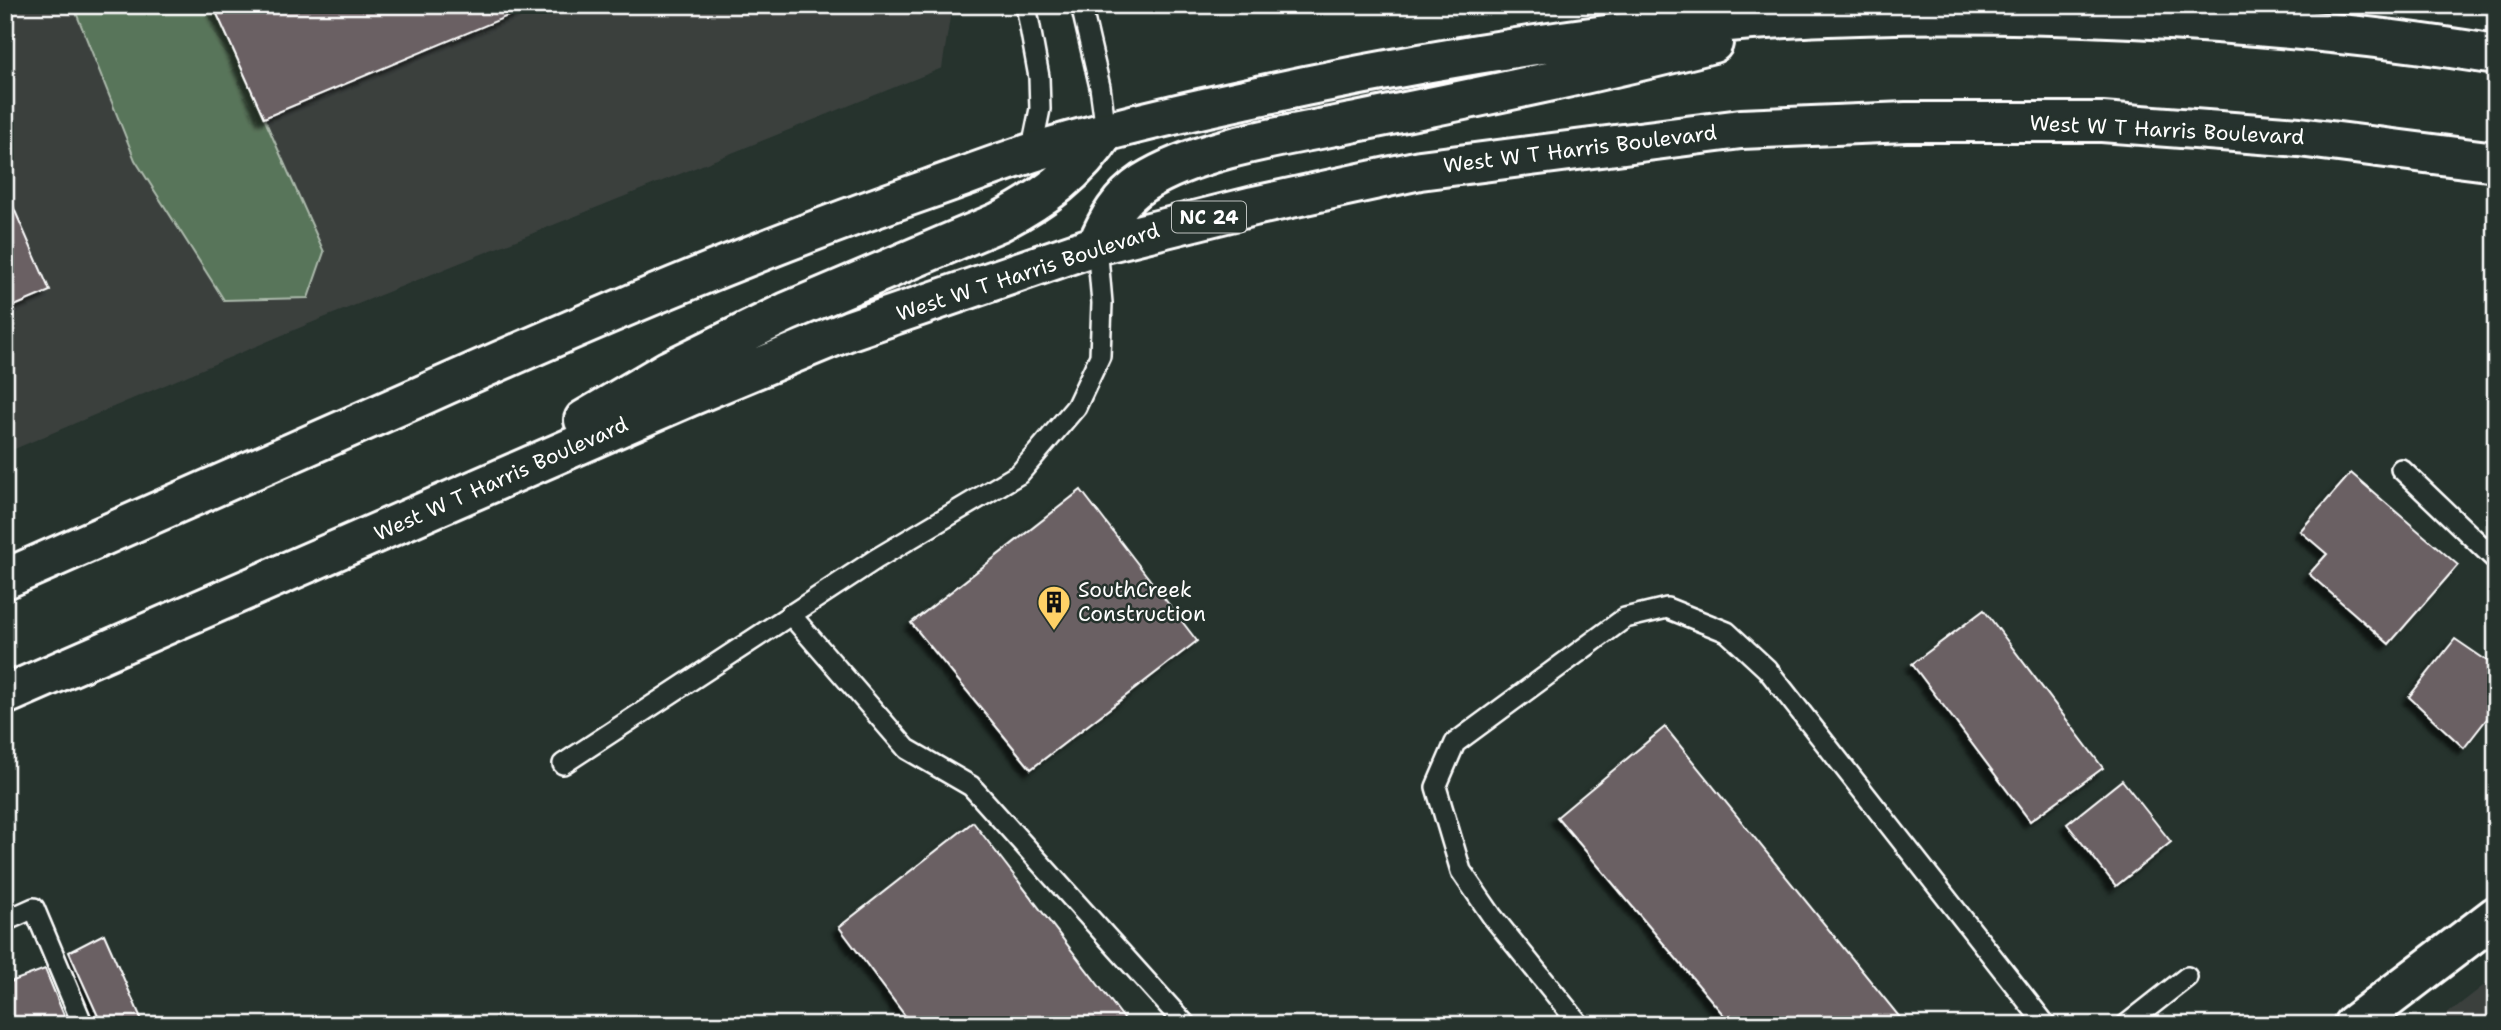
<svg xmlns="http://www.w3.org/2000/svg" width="2501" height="1030" font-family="'Shantell Sans',sans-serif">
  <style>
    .built { fill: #3b403e }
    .green { fill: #59745a; stroke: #acbaac; stroke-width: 2 }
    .building { fill: #6b6064; stroke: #fff; stroke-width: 2; filter: url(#shadow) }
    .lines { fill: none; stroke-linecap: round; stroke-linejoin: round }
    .service-casing { stroke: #fff; stroke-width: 24 }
    .secondary-casing { stroke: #fff; stroke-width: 44 }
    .primary-casing { stroke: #fff; stroke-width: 44 }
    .service { stroke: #26332d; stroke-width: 19 }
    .secondary { stroke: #26332d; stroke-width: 38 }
    .primary { stroke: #26332d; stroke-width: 38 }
    .labels { text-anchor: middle; stroke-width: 5; stroke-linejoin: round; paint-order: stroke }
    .shield { fill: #26332d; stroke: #bec2c0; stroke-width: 2 }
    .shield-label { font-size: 19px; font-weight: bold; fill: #fff }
    .street-label { font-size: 21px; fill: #fff; stroke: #26332d }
    .poi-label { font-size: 21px; fill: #fff; stroke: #26332d; text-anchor: start }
  </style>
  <defs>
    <filter id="shadow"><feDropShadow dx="-6" dy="6" stdDeviation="2" flood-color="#0009"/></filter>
  </defs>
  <rect width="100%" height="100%" fill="#26332d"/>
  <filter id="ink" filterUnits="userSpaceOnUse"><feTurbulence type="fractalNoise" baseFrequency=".0143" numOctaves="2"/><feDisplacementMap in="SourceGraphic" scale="14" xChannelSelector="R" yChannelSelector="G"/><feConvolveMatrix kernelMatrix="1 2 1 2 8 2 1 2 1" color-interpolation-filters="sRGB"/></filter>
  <g filter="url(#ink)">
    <path class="built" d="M 5,5 L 952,5 L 942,68 L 306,325 L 5,453 Z
      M 2496,976 L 2496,1025 L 2433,1025 Z"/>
    <path class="green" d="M 73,5 L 218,5 L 264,118 L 324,252 L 308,298 L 224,300 L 135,160 Z"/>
    <path class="building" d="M 213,5 L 534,5 L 264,118 Z
      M 5,188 L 50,291 L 5,310 Z
      M 2351,473 L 2458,565 L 2389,644 L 2309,574 L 2327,554 L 2300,531 Z
      M 1081,490 L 1197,641 L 1031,769 L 911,623 Z
      M 1984,610 L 2103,768 L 2030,821 L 1912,664 Z
      M 2455,639 L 2496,667 L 2496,707 L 2464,748 L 2409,697 Z
      M 1665,727 L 1906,1025 L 1732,1025 L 1557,817 Z
      M 2122,780 L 2171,842 L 2116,886 L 2067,824 Z
      M 973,822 L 1129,1025 L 912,1025 L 839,927 Z
      M 104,934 L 144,1025 L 102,1025 L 69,952 Z
      M 45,969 L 68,1025 L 12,1025 L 5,1010 L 5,984 Z"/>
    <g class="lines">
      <defs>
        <path id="service" d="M 1026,5 L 1039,77 L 1040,109 L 1031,153
          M 1081,5 L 1100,87 L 1106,131
          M 2401,469 L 2496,560
          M 790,614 L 907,749 L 971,786 L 1186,1025
          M 563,764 L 876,559 L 1019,474 L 1076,407 L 1100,356 L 1102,303 L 1097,245
          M 5,921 L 34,908 L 83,1025
          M 1580,1025 L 1492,916 L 1461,871 L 1436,787 L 1455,743 L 1625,618 L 1667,608 L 1727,632 L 1767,669 L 2046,1025
          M 2126,1025 L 2187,977"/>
        <path id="secondary" d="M 2353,1025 L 2496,916"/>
        <path id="primary" d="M 1097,245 C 1108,219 1119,199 1143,183 C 1202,146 1294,135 1361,121 C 1479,97 1596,73 1713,43
          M 584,420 L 669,370 L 787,312 L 999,222 C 1044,198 1078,174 1106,131
          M 5,579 C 144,517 284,457 423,395 C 589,321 756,249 929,189 C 966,176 1002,162 1040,150 C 1127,124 1216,105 1305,86 C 1437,59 1570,37 1704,24 C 1846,11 1990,11 2133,18 C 2254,24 2376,35 2496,55
          M 5,695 L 688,397 L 850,330 L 1097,245 L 1254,206 L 1420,170 L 1741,129 L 1906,122 L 2102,122 L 2299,137 L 2496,162"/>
      </defs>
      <use href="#service" class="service-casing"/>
      <use href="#secondary" class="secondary-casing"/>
      <use href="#primary" class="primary-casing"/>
      <use href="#service" class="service"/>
      <use href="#secondary" class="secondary"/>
      <use href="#primary" class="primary"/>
    </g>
  </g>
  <defs>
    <symbol id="building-pin" viewBox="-11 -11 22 30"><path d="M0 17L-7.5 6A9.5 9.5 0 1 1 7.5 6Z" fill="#ffd166" stroke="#26332d"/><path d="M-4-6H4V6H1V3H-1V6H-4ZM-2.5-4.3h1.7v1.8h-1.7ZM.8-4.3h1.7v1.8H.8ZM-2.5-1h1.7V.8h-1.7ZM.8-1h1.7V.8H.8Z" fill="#111"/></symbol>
  </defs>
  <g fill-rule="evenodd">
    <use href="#building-pin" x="1035" y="583" width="38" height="52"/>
  </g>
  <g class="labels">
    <rect class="shield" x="1172" y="201.5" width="74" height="31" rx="5"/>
    <g class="shield-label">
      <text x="1209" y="224">NC 24</text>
    </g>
    <g class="street-label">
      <text transform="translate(2167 130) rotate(3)" y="7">West W T Harris Boulevard</text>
      <text transform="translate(1580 149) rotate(-7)" y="7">West W T Harris Boulevard</text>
      <text transform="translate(1028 272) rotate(-18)" y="7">West W T Harris Boulevard</text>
      <text transform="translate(501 479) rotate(-24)" y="7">West W T Harris Boulevard</text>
    </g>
    <g class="poi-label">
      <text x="1078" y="597">SouthCreek<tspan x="1078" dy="24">Construction</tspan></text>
    </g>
  </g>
  <rect width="2501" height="1030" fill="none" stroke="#26332d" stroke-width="28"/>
  <rect x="14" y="14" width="2473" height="1002" fill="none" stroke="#fff" stroke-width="2.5" filter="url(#ink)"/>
</svg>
